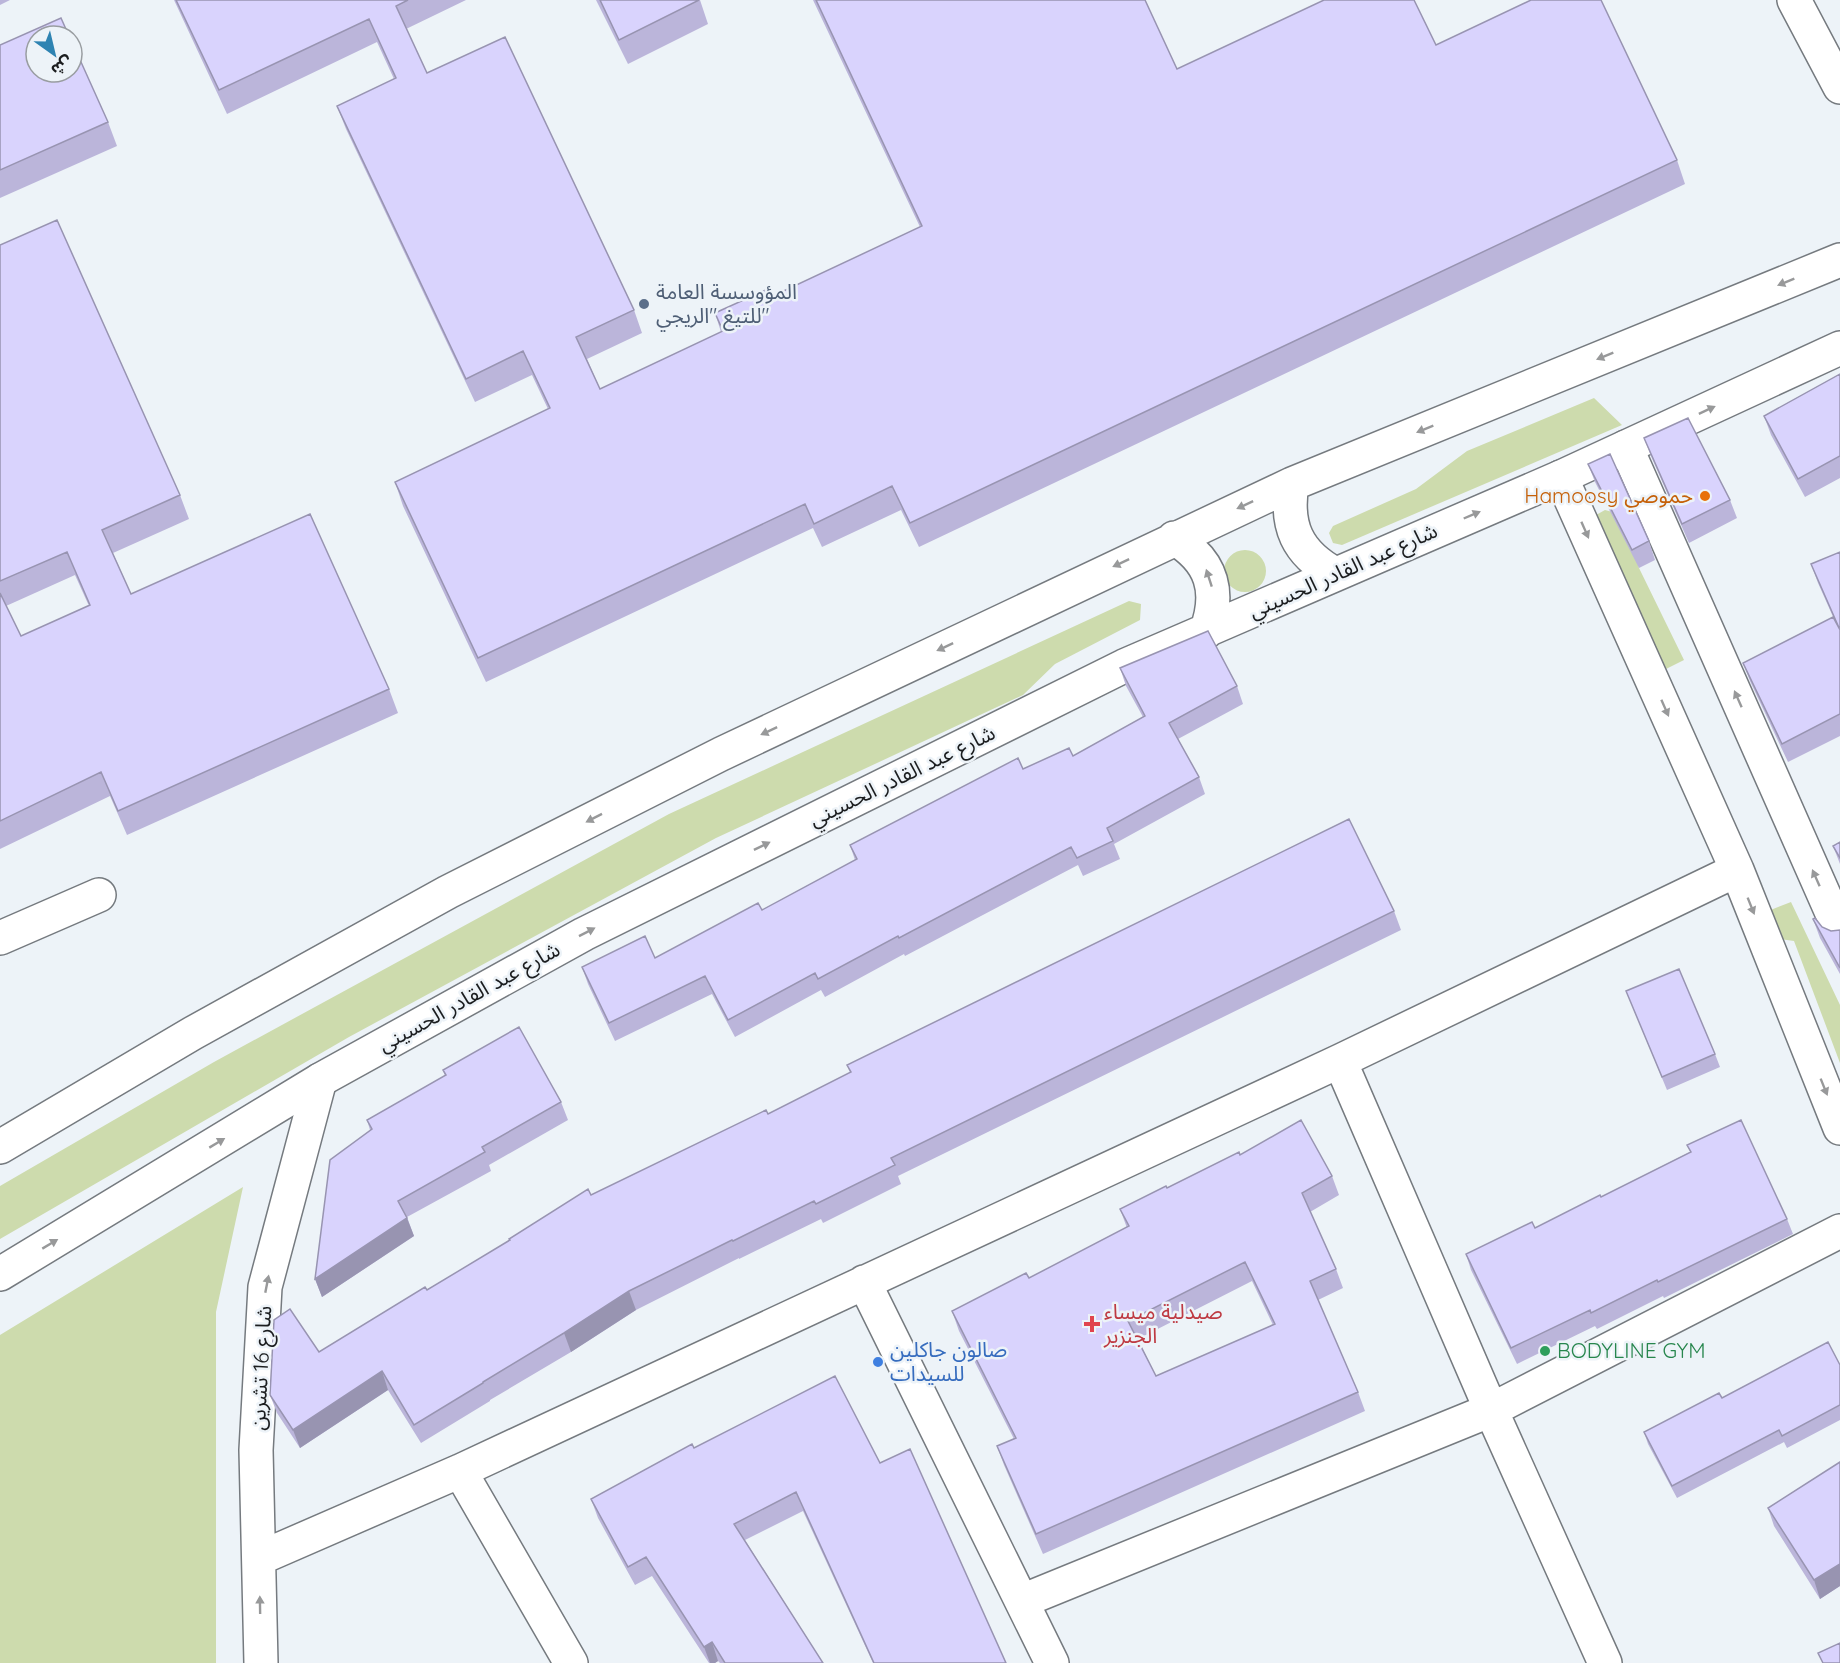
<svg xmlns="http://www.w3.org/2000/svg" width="1840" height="1663" font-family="Quicksand,'Noto Sans Arabic',sans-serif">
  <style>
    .green { fill: #cddbad }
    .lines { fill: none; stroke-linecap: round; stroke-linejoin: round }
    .minor-casing { stroke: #757a7f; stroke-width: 36 }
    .major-casing { stroke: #757a7f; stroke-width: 36 }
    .minor { stroke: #fff; stroke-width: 33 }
    .major { stroke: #fff; stroke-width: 33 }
    .wall { fill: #bbb5da; fill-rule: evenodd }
    .shaded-wall { fill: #9894b1 }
    .building { fill: #d9d3fd; stroke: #9894b1; stroke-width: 1.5; fill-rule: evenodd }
    .oneway { fill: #98999a }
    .service-dot { fill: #5c6f8a; stroke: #edf3f8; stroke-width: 2 }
    .food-dot { fill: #e8710a; stroke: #edf3f8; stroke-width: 2 }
    .health-dot { fill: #e0444e; stroke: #edf3f8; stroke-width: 2 }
    .leisure-dot { fill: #2e9e5b; stroke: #edf3f8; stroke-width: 2 }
    .shop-dot { fill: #3f7fe0; stroke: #edf3f8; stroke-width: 2 }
    .labels { text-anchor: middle; stroke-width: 5; stroke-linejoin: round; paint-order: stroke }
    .service-label { font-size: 21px; fill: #4e5e75; stroke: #edf3f8; text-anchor: start }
    .food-label { font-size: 21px; fill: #c56008; stroke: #edf3f8; text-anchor: end }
    .street-label { font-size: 21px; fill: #1b1d1f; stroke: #edf3f8 }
    .health-label { font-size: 21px; fill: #be3a42; stroke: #edf3f8; text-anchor: start }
    .shop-label { font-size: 21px; fill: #366cbe; stroke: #edf3f8; text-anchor: start }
    .leisure-label { font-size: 21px; fill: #27864d; stroke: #edf3f8; text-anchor: start }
  </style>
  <rect width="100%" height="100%" fill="#edf3f8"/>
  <path class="green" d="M 1594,398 L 1622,425 L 1342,545 L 1333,543 L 1329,533 L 1333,526 L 1416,489 L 1467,451 Z
    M 1605,510 L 1616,513 L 1624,523 L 1639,568 L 1684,660 L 1658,673 L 1596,515 Z
    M1224 571a21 21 0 1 1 42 0a21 21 0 1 1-42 0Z
    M 1129,601 L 1141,604 L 1140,620 L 1055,664 L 1023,695 L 716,838 L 349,1037 L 0,1239 L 0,1186 L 214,1062 L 669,814 Z
    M 1791,902 L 1840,1005 L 1840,1063 L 1794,941 L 1773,938 L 1763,913 Z
    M 243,1187 L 216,1312 L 216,1663 L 0,1663 L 0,1335 Z"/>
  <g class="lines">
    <defs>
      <path id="minor" d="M 1794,0 L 1840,87
        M 1626,447 L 1840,931
        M 1561,477 L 1737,870 L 1840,1128
        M 0,938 L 99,895
        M 1340,1061 L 1491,1410 L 1605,1663
        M 864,1282 L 1052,1663
        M 460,1471 L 571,1663
        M 260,1558 L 460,1471 L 1340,1061 L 1737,870
        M 1022,1601 L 1491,1410 L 1840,1231
        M 261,1663 L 256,1450 L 265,1287 L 320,1080"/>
      <path id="major" d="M 1292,484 C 1285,526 1297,553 1335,574
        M 1174,538 C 1212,561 1221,591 1206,632
        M 0,1147 L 193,1033 L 448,892 L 721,754 L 1292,484 L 1840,260
        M 0,1274 L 320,1080 L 584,934 L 1124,666 L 1561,477 L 1840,348"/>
    </defs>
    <use href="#minor" class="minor-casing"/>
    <use href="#major" class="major-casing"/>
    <use href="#minor" class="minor"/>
    <use href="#major" class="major"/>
  </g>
  <path class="wall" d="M 0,0 L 10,0 L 0,5 Z
    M 174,0 L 466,0 L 406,29 L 427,73 L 634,310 L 642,333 L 587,359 L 600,389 L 721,332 L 715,313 L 773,296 L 920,227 L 813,0 L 1145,0 L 1177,69 L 1436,45 L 1677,160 L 1685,184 L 919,547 L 901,510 L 822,547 L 813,528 L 486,682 L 403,506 L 395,482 L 548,409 L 532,375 L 475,402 L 346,129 L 337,106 L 394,79 L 377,42 L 227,114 Z
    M 596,0 L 700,0 L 708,24 L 628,64 Z
    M 0,45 L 108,122 L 117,146 L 0,198 Z
    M 0,245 L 180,495 L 189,519 L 113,553 L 131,594 L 389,689 L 398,713 L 127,835 L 110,796 L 0,849 ZM 75,575 L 89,606 L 21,636 L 6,606 Z
    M 1840,374 L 1840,478 L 1805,497 L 1771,435 L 1764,416 Z
    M 1644,438 L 1730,500 L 1737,518 L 1689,543 L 1651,456 Z
    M 1588,464 L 1649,541 L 1655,560 L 1639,568 L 1595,482 Z
    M 1840,552 L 1840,736 L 1788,762 L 1750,681 L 1743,663 L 1834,619 L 1818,583 L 1811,564 Z
    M 1120,668 L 1237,686 L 1243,704 L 1178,739 L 1199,777 L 1205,794 L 1114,844 L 1120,859 L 1083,876 L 1078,865 L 905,956 L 904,954 L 825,997 L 821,990 L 735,1037 L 712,994 L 615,1041 L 588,984 L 582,967 L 655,958 L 762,910 L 855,860 L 850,845 L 1023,769 L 1073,756 L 1143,717 L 1126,686 Z
    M 1840,842 L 1840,864 L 1833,846 Z
    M 1394,911 L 1401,930 L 898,1176 L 901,1184 L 823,1223 L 821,1219 L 739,1259 L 739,1258 L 636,1310 L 571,1352 L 490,1400 L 490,1401 L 421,1443 L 388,1390 L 300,1448 L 277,1413 L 270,1395 L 319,1352 L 591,1195 L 768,1114 L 850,1073 L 847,1065 Z
    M 1813,919 L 1822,927 L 1831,931 L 1840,930 L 1840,974 L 1820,938 Z
    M 1626,991 L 1715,1054 L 1720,1067 L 1667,1090 Z
    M 443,1070 L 561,1102 L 568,1120 L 489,1165 L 491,1171 L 407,1217 L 414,1236 L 322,1297 L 315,1279 L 370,1130 L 367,1120 L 445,1076 Z
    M 1687,1145 L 1787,1219 L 1793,1234 L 1664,1298 L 1663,1296 L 1597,1329 L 1595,1326 L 1517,1364 L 1471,1270 L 1466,1254 L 1535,1228 L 1601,1197 L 1690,1152 Z
    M 1332,1176 L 1339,1195 L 1310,1212 L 1336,1269 L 1343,1288 L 1318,1300 L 1358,1392 L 1365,1411 L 1043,1554 L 1004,1465 L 997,1446 L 1014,1439 L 959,1331 L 952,1311 L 1029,1278 L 1127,1228 L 1120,1209 L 1167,1188 ZM 1252,1281 L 1273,1325 L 1156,1376 L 1138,1339 Z
    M 1840,1365 L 1840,1420 L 1787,1448 L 1784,1442 L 1677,1498 L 1648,1444 L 1644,1432 L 1722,1398 Z
    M 694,1448 L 880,1463 L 1006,1663 L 873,1663 L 803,1511 L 745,1540 L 823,1663 L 720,1663 L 718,1661 L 715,1663 L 709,1663 L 652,1576 L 635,1585 L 598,1518 L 591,1499 Z
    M 1840,1462 L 1840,1586 L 1820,1599 L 1774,1526 L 1768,1508 Z"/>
  <path class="shaded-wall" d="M 407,1218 L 414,1236 L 322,1297 L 315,1279 Z
    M 629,1291 L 636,1310 L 571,1352 L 564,1333 Z
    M 382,1371 L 388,1390 L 300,1448 L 293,1430 Z
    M 1840,1564 L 1840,1586 L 1820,1599 L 1814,1580 Z
    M 712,1642 L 718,1661 L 715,1663 L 710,1663 L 704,1647 Z"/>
  <path class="building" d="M 176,0 L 408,0 L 396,6 L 427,73 L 505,37 L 634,310 L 576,337 L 600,389 L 723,331 L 715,313 L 770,288 L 773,296 L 922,226 L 816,0 L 1145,0 L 1177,69 L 1324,0 L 1414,0 L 1436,45 L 1531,0 L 1601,0 L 1677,160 L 910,523 L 892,486 L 814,524 L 805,504 L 478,658 L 395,482 L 550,408 L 523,351 L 466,379 L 337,106 L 396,78 L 369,19 L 219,90 Z
    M 600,0 L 699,0 L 619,40 Z
    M 61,18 L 69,36 L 36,36 L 36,72 L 72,72 L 72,42 L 108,122 L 0,170 L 0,45 Z
    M 57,220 L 180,495 L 102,530 L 131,594 L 310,514 L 389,689 L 118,811 L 101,772 L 0,821 L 0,593 L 21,636 L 90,605 L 67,552 L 0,581 L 0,245 Z
    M 1840,374 L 1840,456 L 1798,479 L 1764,416 Z
    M 1688,418 L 1730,500 L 1682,524 L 1644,438 Z
    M 1610,454 L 1649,541 L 1632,550 L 1588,464 Z
    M 1840,552 L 1840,630 L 1811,564 Z
    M 1833,617 L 1840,630 L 1840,714 L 1782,744 L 1743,663 Z
    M 1208,631 L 1237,686 L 1169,723 L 1199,777 L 1107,828 L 1113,841 L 1077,858 L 1071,847 L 899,938 L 898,936 L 818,979 L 815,973 L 728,1020 L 705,976 L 609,1023 L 582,967 L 645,936 L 655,958 L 758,903 L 762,910 L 857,859 L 850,845 L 1018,758 L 1023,769 L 1069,748 L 1073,756 L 1145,716 L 1120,668 Z
    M 1349,819 L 1394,911 L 891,1158 L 895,1165 L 816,1204 L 814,1201 L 733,1241 L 732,1240 L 629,1291 L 564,1333 L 483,1382 L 483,1383 L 414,1425 L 382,1371 L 293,1430 L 270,1395 L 274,1320 L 290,1309 L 319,1352 L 425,1287 L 427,1290 L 510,1240 L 509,1239 L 588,1189 L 591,1195 L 766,1110 L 768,1114 L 851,1072 L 847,1065 Z
    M 1840,842 L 1840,858 L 1833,846 Z
    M 1815,918 L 1822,927 L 1831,931 L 1840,930 L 1840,968 L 1813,919 Z
    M 1679,969 L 1715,1054 L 1662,1077 L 1626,991 Z
    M 519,1027 L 561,1102 L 482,1147 L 485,1152 L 398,1201 L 407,1218 L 315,1279 L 330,1160 L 372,1129 L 367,1120 L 446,1075 L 443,1070 Z
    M 1301,1120 L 1332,1176 L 1302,1193 L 1336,1269 L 1310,1281 L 1358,1392 L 1036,1534 L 997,1446 L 1016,1438 L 952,1311 L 1026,1273 L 1029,1278 L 1129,1226 L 1120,1209 L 1166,1186 L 1167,1188 L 1239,1152 L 1240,1155 ZM 1245,1262 L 1275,1324 L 1156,1376 L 1128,1321 Z
    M 1741,1120 L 1787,1219 L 1658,1282 L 1657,1280 L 1591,1313 L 1590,1310 L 1511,1348 L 1466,1254 L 1532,1222 L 1535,1228 L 1600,1195 L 1601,1197 L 1691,1152 L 1687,1145 Z
    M 1828,1342 L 1840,1365 L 1840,1405 L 1782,1436 L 1779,1430 L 1672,1486 L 1644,1432 L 1719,1393 L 1722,1398 Z
    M 835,1376 L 880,1463 L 910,1449 L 1006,1663 L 874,1663 L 796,1492 L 734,1524 L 823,1663 L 725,1663 L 712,1642 L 704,1647 L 646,1557 L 628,1567 L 591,1499 L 692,1444 L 694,1448 Z
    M 1840,1462 L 1840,1564 L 1814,1580 L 1768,1508 Z
    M 1840,1643 L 1840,1663 L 1823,1663 L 1818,1653 Z"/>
  <defs><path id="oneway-solid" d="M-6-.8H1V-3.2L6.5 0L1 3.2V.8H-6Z" transform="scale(1.5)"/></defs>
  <g class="oneway">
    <use href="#oneway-solid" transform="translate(1786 282) rotate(158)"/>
    <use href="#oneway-solid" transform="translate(1605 356) rotate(158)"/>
    <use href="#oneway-solid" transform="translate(1707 410) rotate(-25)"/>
    <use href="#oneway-solid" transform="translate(1425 429) rotate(158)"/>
    <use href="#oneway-solid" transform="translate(1245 505) rotate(155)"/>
    <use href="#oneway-solid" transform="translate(1472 515) rotate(-23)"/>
    <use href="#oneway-solid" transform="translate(1585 530) rotate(66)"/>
    <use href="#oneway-solid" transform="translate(1121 563) rotate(155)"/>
    <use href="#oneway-solid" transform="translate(1209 578) rotate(-108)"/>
    <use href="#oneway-solid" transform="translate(945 647) rotate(155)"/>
    <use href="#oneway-solid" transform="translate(1738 699) rotate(-114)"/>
    <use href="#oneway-solid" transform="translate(1665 708) rotate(66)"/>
    <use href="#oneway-solid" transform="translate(769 731) rotate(155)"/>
    <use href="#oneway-solid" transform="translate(594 818) rotate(153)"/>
    <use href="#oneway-solid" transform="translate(762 846) rotate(-26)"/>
    <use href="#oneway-solid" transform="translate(1816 878) rotate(-114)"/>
    <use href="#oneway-solid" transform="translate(1751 906) rotate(68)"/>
    <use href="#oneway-solid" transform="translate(587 932) rotate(-27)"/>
    <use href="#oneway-solid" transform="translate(1824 1087) rotate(68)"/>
    <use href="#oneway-solid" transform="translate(217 1143) rotate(-31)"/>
    <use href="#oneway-solid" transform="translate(50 1244) rotate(-31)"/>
    <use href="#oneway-solid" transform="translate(267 1284) rotate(-79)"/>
    <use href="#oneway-solid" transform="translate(260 1605) rotate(-91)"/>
  </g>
  <circle class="service-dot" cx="644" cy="304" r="6"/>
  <circle class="food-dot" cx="1705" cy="496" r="6"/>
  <path class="health-dot" d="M1089 1315h6v6h6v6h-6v6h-6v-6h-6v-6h6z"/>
  <circle class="leisure-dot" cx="1545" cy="1351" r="6"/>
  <circle class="shop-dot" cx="878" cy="1362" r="6"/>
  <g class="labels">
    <g class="service-label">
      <text x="656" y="299">المؤوسسة العامة<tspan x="656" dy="24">للتيغ "الريجي"</tspan></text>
    </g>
    <g class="food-label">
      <text x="1693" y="503">Hamoosy حموصي</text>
    </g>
    <g class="street-label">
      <text transform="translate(1343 571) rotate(-24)" y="7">شارع عبد القادر الحسيني</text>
      <text transform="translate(902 776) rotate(-26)" y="7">شارع عبد القادر الحسيني</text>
      <text transform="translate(469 997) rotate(-29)" y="7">شارع عبد القادر الحسيني</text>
      <text transform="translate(261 1368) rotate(-87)" y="7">شارع 16 تشرين</text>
    </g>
    <g class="health-label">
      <text x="1104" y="1319">صيدلية ميساء<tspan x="1104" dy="24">الجنزير</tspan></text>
    </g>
    <g class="shop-label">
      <text x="890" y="1357">صالون جاكلين<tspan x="890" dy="24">للسيدات</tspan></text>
    </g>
    <g class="leisure-label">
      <text x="1557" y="1358">BODYLINE GYM</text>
    </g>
  </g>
  <g transform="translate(54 54) rotate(146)"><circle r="28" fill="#edf3f8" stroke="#999da1" stroke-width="1.5"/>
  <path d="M0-4.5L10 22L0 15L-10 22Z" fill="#2e83b2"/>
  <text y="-9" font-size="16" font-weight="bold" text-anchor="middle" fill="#1b1d1f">ش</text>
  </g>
</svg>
